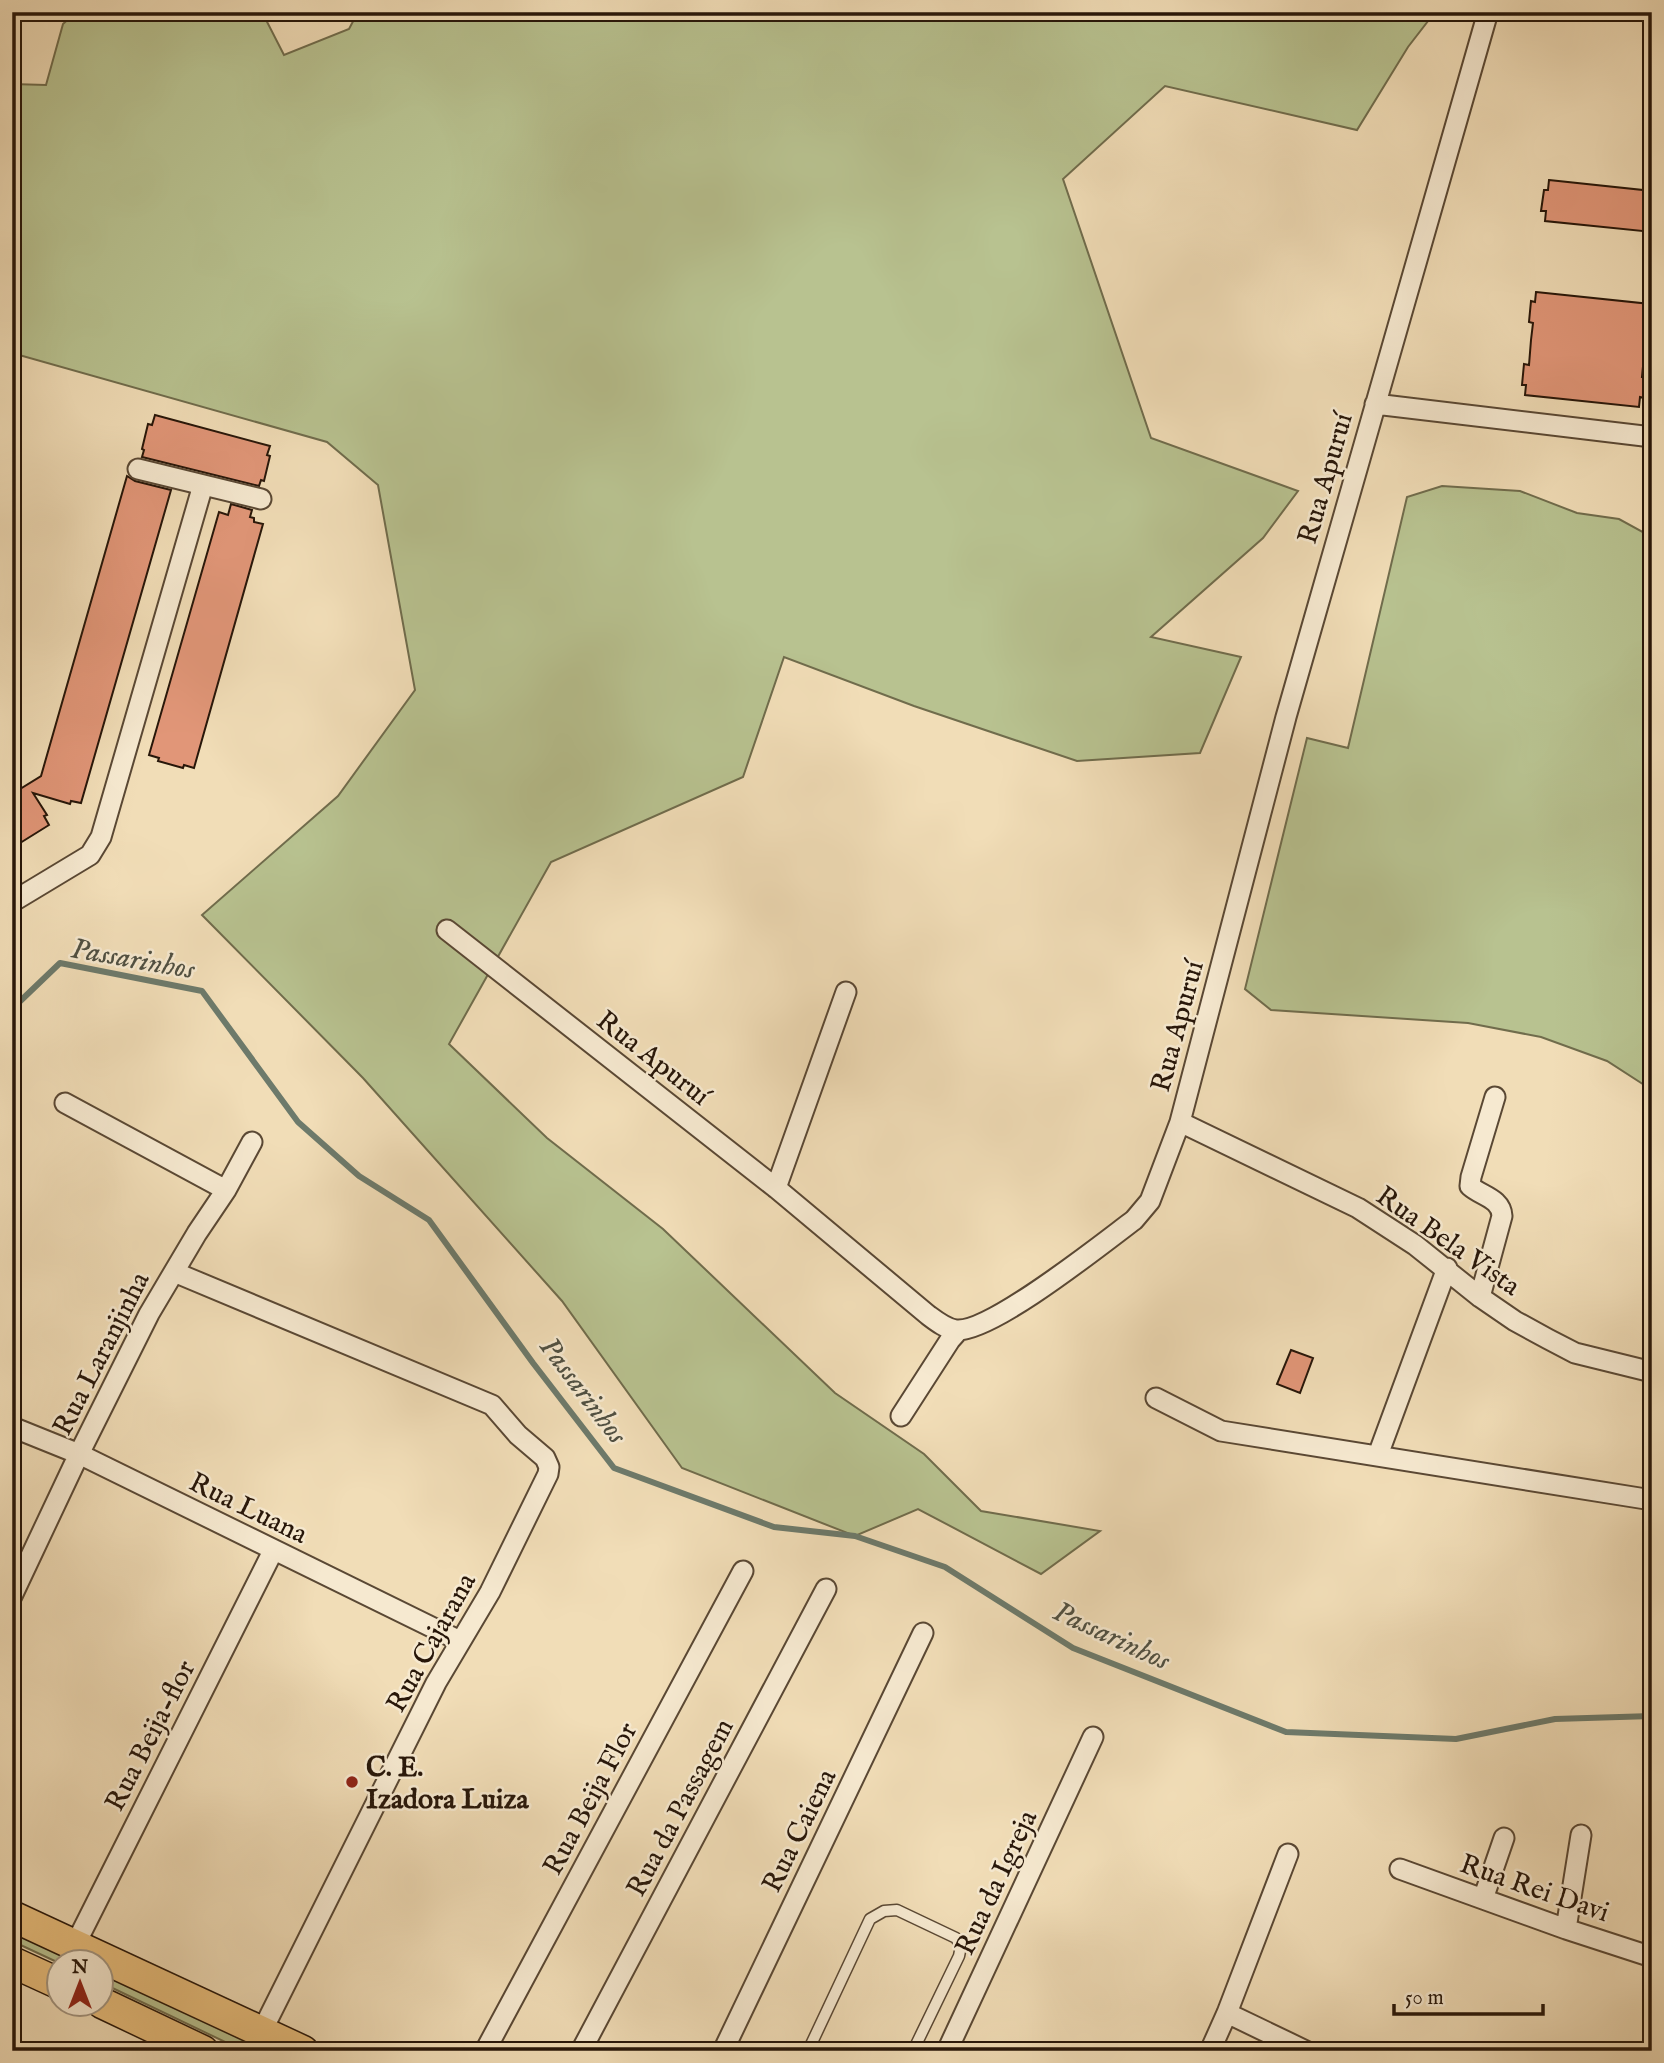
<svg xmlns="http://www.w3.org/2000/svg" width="1664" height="2063" font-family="'IM FELL English',serif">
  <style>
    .green { fill: #b8c290; stroke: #706c4c; stroke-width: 2 }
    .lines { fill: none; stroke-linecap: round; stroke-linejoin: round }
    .stream { stroke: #6d7a6b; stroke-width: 6 }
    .building { fill: #e19678; stroke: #271609; stroke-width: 2 }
    .service-casing { stroke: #5a4834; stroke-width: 13 }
    .minor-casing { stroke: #5a4834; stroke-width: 23 }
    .primary-casing { stroke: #271609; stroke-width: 33 }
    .service { stroke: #f6e9d0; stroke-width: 10 }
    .minor { stroke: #f6e9d0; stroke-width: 19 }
    .primary { stroke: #e8be7c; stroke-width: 30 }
    .poi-dot { fill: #8f2418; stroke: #f6e9d0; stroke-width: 2.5 }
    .labels { text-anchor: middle; stroke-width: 5; stroke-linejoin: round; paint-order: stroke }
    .street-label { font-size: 28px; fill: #271609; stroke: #f6e9d0 }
    .poi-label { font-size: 28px; font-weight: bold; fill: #271609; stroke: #f6e9d0; text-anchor: start }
    .water-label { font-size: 30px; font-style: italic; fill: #505042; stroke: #f6e9d0 }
  </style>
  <rect width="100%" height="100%" fill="#f1ddb7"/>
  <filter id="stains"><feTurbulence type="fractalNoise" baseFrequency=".00286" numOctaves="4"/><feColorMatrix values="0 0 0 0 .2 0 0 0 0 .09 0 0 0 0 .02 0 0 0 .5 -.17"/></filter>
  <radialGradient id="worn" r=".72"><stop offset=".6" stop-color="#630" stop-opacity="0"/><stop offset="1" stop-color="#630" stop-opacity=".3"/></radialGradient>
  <path class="green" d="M 76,12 L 262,12 L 284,55 L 349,29 L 358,12 L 1435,12 L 1408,47 L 1357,130 L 1165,86 L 1063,179 L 1151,438 L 1298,491 L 1263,538 L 1151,637 L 1241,657 L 1200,753 L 1077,761 L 914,706 L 784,657 L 743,777 L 551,862 L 449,1044 L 547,1138 L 663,1229 L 835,1393 L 924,1454 L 981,1511 L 1100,1531 L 1041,1574 L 918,1509 L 855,1536 L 682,1468 L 562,1301 L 363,1078 L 202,915 L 338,796 L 415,690 L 378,485 L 327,442 L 12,353 L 12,84 L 46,85 L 63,24 Z
    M 1442,486 L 1520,491 L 1577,513 L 1619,519 L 1652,537 L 1652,1090 L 1607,1061 L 1541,1037 L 1468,1023 L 1271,1010 L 1245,989 L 1307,738 L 1348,748 L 1407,497 Z
    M 12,1923 L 93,1961 L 60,1962 L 59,1963 L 12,1941 Z
    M 102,1966 L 279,2051 L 244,2051 L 102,1983 Z"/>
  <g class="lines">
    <path class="stream" d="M 12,1009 L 60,963 L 202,991 L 298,1122 L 359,1176 L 429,1220 L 533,1363 L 614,1468 L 774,1527 L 855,1536 L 945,1567 L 1073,1648 L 1286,1732 L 1456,1739 L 1555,1719 L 1652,1716"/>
  </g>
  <path class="building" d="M 1549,180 L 1652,191 L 1652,232 L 1545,221 L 1546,211 L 1541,211 L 1544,190 L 1548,190 Z
    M 1536,292 L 1650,304 L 1649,314 L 1652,314 L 1652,325 L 1651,335 L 1646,335 L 1642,377 L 1646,377 L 1644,398 L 1640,397 L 1639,407 L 1525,395 L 1526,385 L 1522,385 L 1524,364 L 1529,365 L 1531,340 L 1533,323 L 1529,322 L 1531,301 L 1535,302 Z
    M 155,415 L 270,446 L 267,455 L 270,456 L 264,481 L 261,480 L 259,486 L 142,457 L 144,450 L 142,449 L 148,424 L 152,425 Z
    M 127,476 L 135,481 L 171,490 L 81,803 L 71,801 L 70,804 L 33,793 L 47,815 L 44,816 L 49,825 L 12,848 L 12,794 L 41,776 Z
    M 231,504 L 252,510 L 250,517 L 254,518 L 254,522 L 263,524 L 194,768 L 184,765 L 183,768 L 158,761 L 159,758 L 149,755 L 219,512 L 228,515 Z
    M 1291,1350 L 1313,1358 L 1300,1393 L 1277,1384 Z"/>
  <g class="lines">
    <defs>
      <path id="service" d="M 808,2051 L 870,1919 L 884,1911 L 897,1910 L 956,1938 L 961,1946 L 959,1956 L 913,2051"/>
      <path id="minor" d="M 1375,404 L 1652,437
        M 138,469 L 261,499
        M 12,902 L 90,855 L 101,837 L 203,485
        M 447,930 L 776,1188 L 928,1315 C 936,1321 946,1329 956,1330 C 991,1333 1103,1243 1134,1220 L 1150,1201 L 1180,1122 L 1286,717 L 1488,12
        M 65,1103 L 226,1190
        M 1180,1122 L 1358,1208 L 1415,1245 L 1480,1297 L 1515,1321 L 1548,1339 L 1575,1353 L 1652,1372
        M 776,1188 L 846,992
        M 174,1272 L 492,1405 L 518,1435 L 545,1458 L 549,1467 L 548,1474 L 490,1592 L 436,1683 L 262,2031
        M 1480,1297 L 1502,1216 C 1501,1198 1481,1196 1470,1186 L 1471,1177 L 1495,1097
        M 1156,1398 L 1221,1431 L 1652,1500
        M 901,1416 L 950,1340 L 958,1331
        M 12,1427 L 79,1454 L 460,1641
        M 1378,1455 L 1447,1268
        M 12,1596 L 79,1454 L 149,1314 L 197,1233 L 226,1190 L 252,1142
        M 1400,1869 L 1566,1929 L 1652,1957
        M 1483,1899 L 1504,1838
        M 1566,1929 L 1581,1835
        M 75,1945 L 273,1551
        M 1227,2013 L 1306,2051
        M 485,2051 L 743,1571
        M 581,2051 L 826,1589
        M 723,2051 L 923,1633
        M 947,2051 L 1093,1737
        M 1210,2051 L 1227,2013 L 1288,1854"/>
      <path id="primary" d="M 12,1916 L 303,2051
        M 12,1962 L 60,1984
        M 102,2003 L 203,2051"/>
    </defs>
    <use href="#service" class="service-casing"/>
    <use href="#minor" class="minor-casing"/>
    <use href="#primary" class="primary-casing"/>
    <use href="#service" class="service"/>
    <use href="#minor" class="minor"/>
    <use href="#primary" class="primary"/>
  </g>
  <circle class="poi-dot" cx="352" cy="1782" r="7"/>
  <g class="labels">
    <g class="street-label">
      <text transform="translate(1324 478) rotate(-74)" y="10">Rua Apuruí</text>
      <text transform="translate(1176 1026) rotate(-75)" y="10">Rua Apuruí</text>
      <text transform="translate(654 1057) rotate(38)" y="10">Rua Apuruí</text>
      <text transform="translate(1449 1240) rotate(35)" y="10">Rua Bela Vista</text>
      <text transform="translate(100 1353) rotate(-63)" y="10">Rua Laranjinha</text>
      <text transform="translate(249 1507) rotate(26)" y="10">Rua Luana</text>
      <text transform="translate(430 1642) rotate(-61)" y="10">Rua Cajarana</text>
      <text transform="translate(149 1735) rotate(-63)" y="10">Rua Beija-flor</text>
      <text transform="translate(589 1798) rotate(-62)" y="10">Rua Beija Flor</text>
      <text transform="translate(679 1807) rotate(-62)" y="10">Rua da Passagem</text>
      <text transform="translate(798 1830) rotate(-64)" y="10">Rua Caiena</text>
      <text transform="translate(995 1882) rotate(-65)" y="10">Rua da Igreja</text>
      <text transform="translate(1535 1887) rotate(19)" y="10">Rua Rei Davi</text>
    </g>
    <g class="poi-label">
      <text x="366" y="1776">C. E.<tspan x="366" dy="32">Izadora Luiza</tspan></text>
    </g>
    <g class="water-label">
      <text transform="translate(133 958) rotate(10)" y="10">Passarinhos</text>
      <text transform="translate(584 1390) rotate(53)" y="10">Passarinhos</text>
      <text transform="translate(1112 1635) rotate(25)" y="10">Passarinhos</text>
    </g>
  </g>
  <rect width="1664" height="2063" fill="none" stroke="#f1ddb7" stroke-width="42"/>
  <rect x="14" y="14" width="1636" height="2035" fill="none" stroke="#271609" stroke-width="3.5"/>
  <rect x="21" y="21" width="1622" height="2021" fill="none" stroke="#271609" stroke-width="2"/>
  <g transform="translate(80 1983)"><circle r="33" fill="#f6e9d0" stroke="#a39580" stroke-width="2"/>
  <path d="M0-5L12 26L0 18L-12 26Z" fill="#8f2418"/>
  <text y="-10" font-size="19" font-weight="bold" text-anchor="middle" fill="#271609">N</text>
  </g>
  <path d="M1394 2004v10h149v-10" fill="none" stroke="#271609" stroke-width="3.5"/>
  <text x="1405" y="2004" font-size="21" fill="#271609" stroke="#f6e9d0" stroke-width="5" paint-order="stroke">50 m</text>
  <rect width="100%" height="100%" filter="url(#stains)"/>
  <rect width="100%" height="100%" fill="url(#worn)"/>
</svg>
